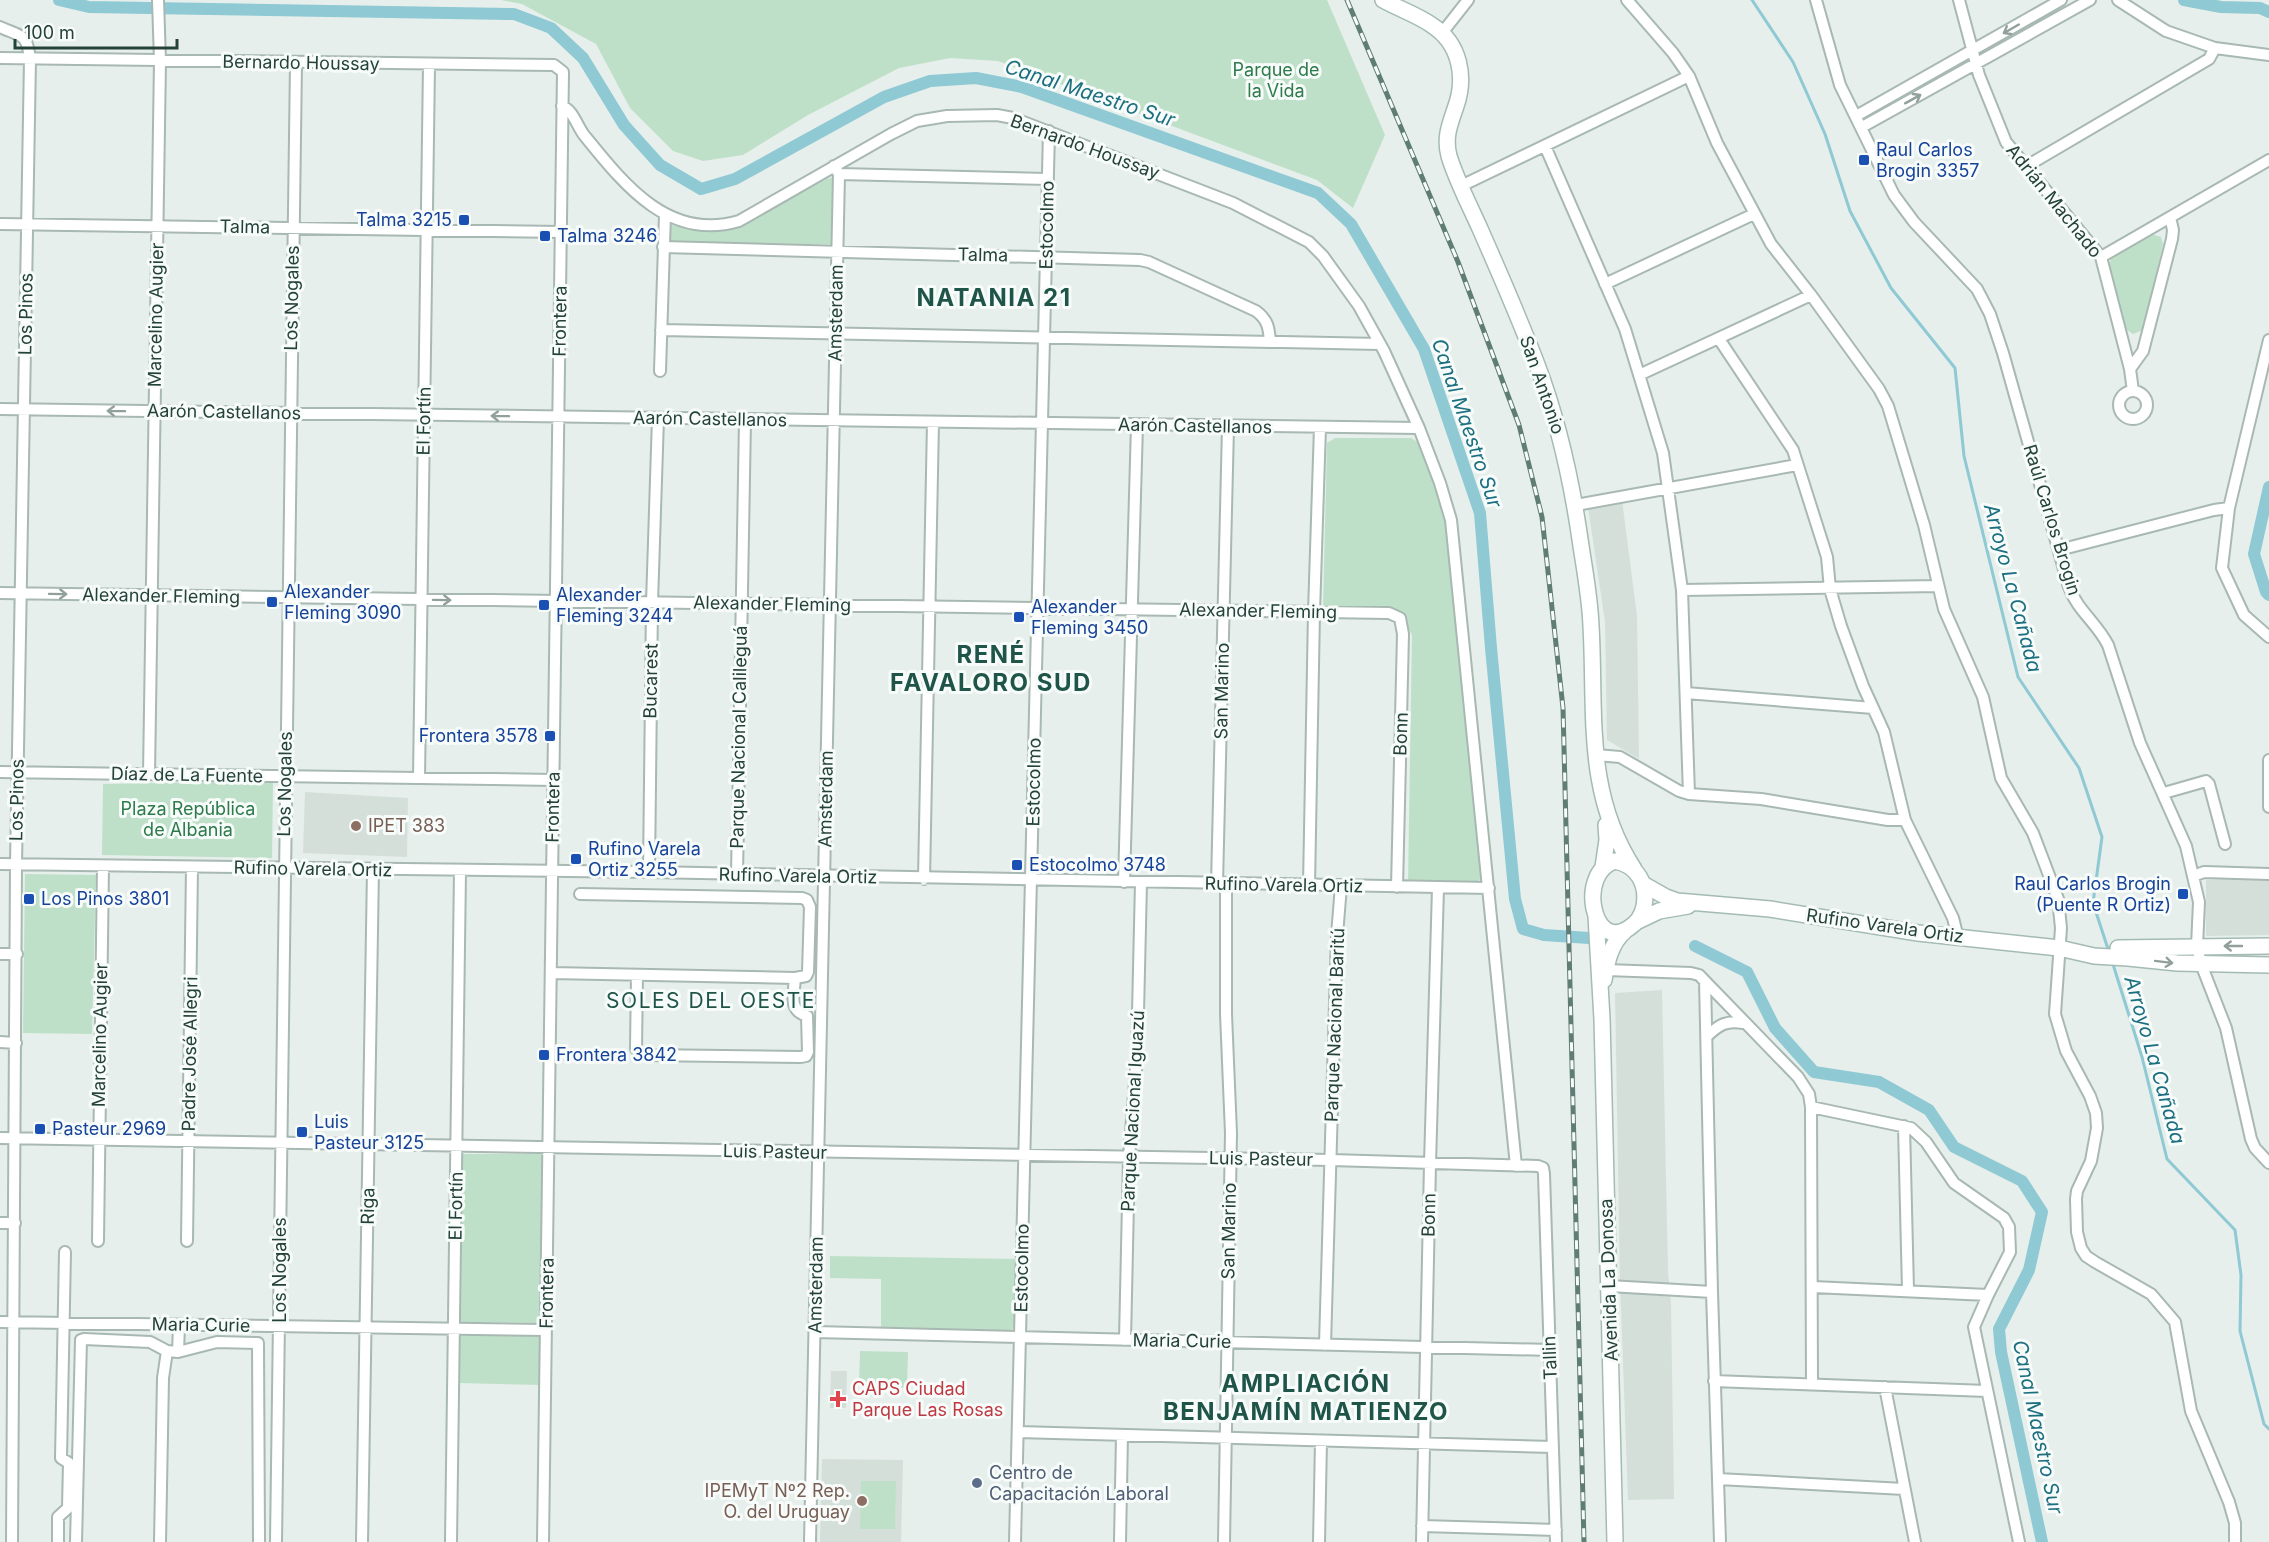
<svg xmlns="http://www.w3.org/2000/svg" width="2269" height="1542" font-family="Inter,sans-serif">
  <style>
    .built { fill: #d4dfda }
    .green { fill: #bfe0c8 }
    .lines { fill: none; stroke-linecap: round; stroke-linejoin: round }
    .stream { stroke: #8ec9d4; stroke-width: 3 }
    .canal { stroke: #8ec9d4; stroke-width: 12 }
    .minor-casing { stroke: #a8b8b2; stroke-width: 14 }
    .secondary-casing { stroke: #a4bbb3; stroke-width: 18 }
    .minor { stroke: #fff; stroke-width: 10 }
    .secondary { stroke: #fff; stroke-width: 15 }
    .rail-casing { stroke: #5f7d75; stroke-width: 5 }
    .rail { stroke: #f7fbf9; stroke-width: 3; stroke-dasharray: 9; stroke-linecap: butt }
    .oneway { stroke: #92a09c }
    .transit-dot { fill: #1a4fb4; stroke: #f7fbf9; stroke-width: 2 }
    .education-dot { fill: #8d6e63; stroke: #f7fbf9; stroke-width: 2 }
    .health-dot { fill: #e0444e; stroke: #f7fbf9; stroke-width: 2 }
    .service-dot { fill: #5c6f8a; stroke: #f7fbf9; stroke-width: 2 }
    .labels { text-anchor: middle; stroke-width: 6; stroke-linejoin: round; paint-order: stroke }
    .street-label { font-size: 18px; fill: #24423a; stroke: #f7fbf9 }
    .park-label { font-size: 18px; fill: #2d7a4b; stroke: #f7fbf9 }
    .transit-label { font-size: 18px; fill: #164399; stroke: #f7fbf9; text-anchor: start }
    .education-label { font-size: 18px; fill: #785e54; stroke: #f7fbf9; text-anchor: start }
    .health-label { font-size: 18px; fill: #be3a42; stroke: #f7fbf9; text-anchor: start }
    .service-label { font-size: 18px; fill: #4e5e75; stroke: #f7fbf9; text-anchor: start }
    .water-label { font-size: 20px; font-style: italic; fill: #1c6f80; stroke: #f7fbf9 }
    .quarter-label { font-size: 21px; letter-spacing: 1.5px; fill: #1f5548; stroke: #f7fbf9 }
    .district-label { font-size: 24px; font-weight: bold; letter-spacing: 1.5px; fill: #1f5548; stroke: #f7fbf9 }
  </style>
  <rect width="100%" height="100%" fill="#e6efeb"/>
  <path class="built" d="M 1622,500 L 1637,616 L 1639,759 L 1607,740 L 1605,622 L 1588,507 Z
    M 305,792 L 408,798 L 407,857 L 303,853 Z
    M 2269,877 L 2269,935 L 2206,936 L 2206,880 Z
    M 1662,990 L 1668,1272 L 1671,1303 L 1674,1499 L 1628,1500 L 1620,1280 L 1615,993 Z
    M 831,1371 L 847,1371 L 846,1408 L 830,1408 Z
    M 822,1459 L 903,1460 L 901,1542 L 820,1542 Z"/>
  <path class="green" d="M 501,0 L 1327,0 L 1385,135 L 1353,208 L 1317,180 L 998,61 L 950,58 L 899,68 L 808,115 L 743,155 L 703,161 L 673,151 L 630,108 L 596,44 L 522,4 Z
    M 834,177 L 834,244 L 669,245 L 669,225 L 722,229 L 743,224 L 827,179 Z
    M 2151,234 L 2161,237 L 2163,244 L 2143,330 L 2133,334 L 2124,328 L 2109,265 L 2111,259 Z
    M 1335,438 L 1411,438 L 1421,444 L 1446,521 L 1482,876 L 1478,882 L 1408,882 L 1412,635 L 1405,621 L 1323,609 L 1327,443 Z
    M 273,781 L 272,858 L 102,855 L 103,784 Z
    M 25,874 L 96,875 L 92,1034 L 23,1033 Z
    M 462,1154 L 543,1154 L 541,1323 L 461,1322 Z
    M 830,1256 L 1016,1259 L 1015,1324 L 1012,1330 L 1005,1333 L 881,1330 L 881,1279 L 830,1278 Z
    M 458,1334 L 543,1336 L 542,1385 L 457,1383 Z
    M 860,1351 L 908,1352 L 907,1388 L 859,1386 Z
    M 861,1481 L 896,1481 L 895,1529 L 860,1529 Z"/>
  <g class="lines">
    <path class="stream" d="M 1752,0 L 1793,62 L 1825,134 L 1850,211 L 1891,288 L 1955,368 L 1964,456 L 2018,677 L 2079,768 L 2102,837 L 2093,903 L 2109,952
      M 2112,961 L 2142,1057 L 2167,1159 L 2235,1230 L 2241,1275 L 2240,1331 L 2264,1424 L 2269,1429"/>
    <path class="canal" d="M 59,0 L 89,7 L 514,14 L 551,28 L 583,58 L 624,125 L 660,165 L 701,189 L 735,179 L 884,97 L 930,81 L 976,78 L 1022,87 L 1318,193 L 1351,224 L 1424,349 L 1480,513 L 1491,648 L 1515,899 L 1523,929 L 1544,935 L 1589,938
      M 2184,0 L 2221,7 L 2260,8 L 2269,12
      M 2269,487 L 2254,554 L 2266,592 L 2269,595
      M 1695,946 L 1747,972 L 1775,1028 L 1814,1072 L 1879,1082 L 1929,1110 L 1954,1147 L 2022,1181 L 2042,1212 L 2029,1270 L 1999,1329 L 2001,1352 L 2042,1542"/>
    <defs>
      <path id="minor" d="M 1627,0 L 1673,53 L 1689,76 L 1717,143 L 1771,244 L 1811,295 L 1879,389 L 1888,406 L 1924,525 L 1944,609 L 1983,697 L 2001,778 L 2033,833 L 2058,899 L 2061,928 L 2055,1014 L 2066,1051 L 2090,1096 L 2096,1113 L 2097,1128 L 2091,1161 L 2077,1191 L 2076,1199 L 2077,1232 L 2081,1248 L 2086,1256 L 2095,1262 L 2151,1294 L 2175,1322 L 2191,1411 L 2229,1502 L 2235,1523 L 2235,1542
        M 1816,0 L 1840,85 L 1894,195 L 1914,222 L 1977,289 L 1990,314 L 2003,353 L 2069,587 C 2077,610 2097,623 2108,645 L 2140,743 L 2186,846 L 2199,902 L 2197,946 L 2201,964 L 2226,1028 L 2251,1139 L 2255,1148 L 2269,1163
        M 1959,0 L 1979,75 L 2006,142 L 2101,257 L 2130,369 L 2133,391
        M 2118,0 L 2166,31 L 2215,48 L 2269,55
        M 0,27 C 22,37 27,33 30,59 L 16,865 L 12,1542
        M 1442,33 L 1468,0
        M 0,58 L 554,65 L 563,72 L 543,1542
        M 562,106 C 573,110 577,126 584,135 C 623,183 668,242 739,221 L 891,134 L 917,121 L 947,116 L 997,115 L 1013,118 L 1233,203 L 1309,242 L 1323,256 L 1359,306 L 1384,351 L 1419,428 L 1440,483 L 1451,520 L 1516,1166
        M 1856,116 L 2061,0
        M 1862,127 L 2090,0
        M 1545,146 L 1625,329 L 1663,453 L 1682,590 L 1689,794
        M 2025,167 L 2209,59 L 2215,48
        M 839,174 L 1048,179
        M 1461,186 L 1689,76
        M 0,224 L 561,232
        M 663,247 L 1140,260 L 1149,262 L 1256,311 C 1268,320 1269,328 1270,342
        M 2101,257 L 2269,160
        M 1605,284 L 1754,214
        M 661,330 L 1380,344
        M 1719,339 L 1793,450 L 1827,557 L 1830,589 L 1841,626 L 1863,686 L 1884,732 L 1905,820 L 1953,918 L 1958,938
        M 2269,340 L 2229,508 L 2222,568 L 2244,615 L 2269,637
        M 2130,369 L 2143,351 L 2172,239 L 2173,230 L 2170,217
        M 660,371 L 665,214
        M 1639,375 L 1811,295
        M2119 405a14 14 0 1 1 28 0a14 14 0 1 1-28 0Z
        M 0,409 L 1419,428
        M 1576,505 L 1797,465
        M 2059,550 L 2214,510 L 2229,508
        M 1682,590 L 1938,586
        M 0,593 L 1389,613 L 1400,618 L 1403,634 L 1397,887
        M 1686,693 L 1873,708
        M 1596,755 L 1620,757 L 1679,791 L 1689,794 L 1761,799 L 1888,820 L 1905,820
        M 2269,760 L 2269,807
        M 0,772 L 554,780
        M 149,774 L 160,61 L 158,0
        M 419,778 L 429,65
        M 2164,793 L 2206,781 L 2209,784 L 2225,844
        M 0,864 L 649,872 L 1489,888
        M 649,872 L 652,603 L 658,418
        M 737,875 L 745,420
        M 2193,876 L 2204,872 L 2269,874
        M 924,879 L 933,422
        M 1124,882 L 1137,425
        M 1217,884 L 1228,427
        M 1309,886 L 1314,612 L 1320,427
        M 580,894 L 802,898 L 807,900 L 810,907 L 808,972 L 806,976 L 795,978 C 794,995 788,1010 807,1016 L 808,1052 L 806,1056 L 801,1057 L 643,1055 L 636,1049 L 637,975
        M 0,954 L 17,954
        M 1606,970 L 1691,973 L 1699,975 L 1798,1077 L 1809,1094 L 1811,1107 L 1911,1128 L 1926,1142 L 1954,1183 L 2004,1218 L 2009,1227 L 2010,1252 L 1988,1295 L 1974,1327 L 2019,1542
        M 551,973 L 795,978
        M 1705,981 L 1712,1292 L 1720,1542
        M 1707,1036 C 1719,1025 1726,1020 1743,1023
        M 0,1042 L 16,1043
        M 1811,1107 L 1812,1383
        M 1904,1126 L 1908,1290
        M 0,1138 L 1331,1160 L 1538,1166 L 1543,1168 L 1544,1174 L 1556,1542
        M 0,1223 L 15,1223
        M 98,1241 L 103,866
        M 187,1241 L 192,867
        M 1609,1286 L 1712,1292
        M 1813,1287 L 1988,1295
        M 0,1322 L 546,1330
        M 815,1332 L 1550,1350
        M 1125,1340 L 1129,1157 L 1137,1057 L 1141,882
        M 1325,1345 L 1337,935 L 1341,886
        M 178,1352 L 217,1342 L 258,1343 L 259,1542
        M 1714,1381 L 1987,1391
        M 1885,1387 L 1915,1542
        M 1018,1432 L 1553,1447
        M 1718,1479 L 1904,1489
        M 1422,1526 L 1556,1530
        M 58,1542 L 58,1517 L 68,1508 L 69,1463 L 61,1458 L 65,1252
        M 76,1542 L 81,1340 L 84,1339 L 150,1342 L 167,1351
        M 160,1542 L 163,1378 L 167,1351 L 178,1352 L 179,1325
        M 276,1542 L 296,63
        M 362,1542 L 373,869
        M 451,1542 L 460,871
        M 810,1542 L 839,174 L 834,166
        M 1015,1542 L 1049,131
        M 1120,1542 L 1122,1435
        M 1224,1542 L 1231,1133 L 1226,1014 L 1226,884
        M 1319,1542 L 1321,1441
        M 1422,1542 L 1430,1164 L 1438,888"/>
      <path id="secondary" d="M 1383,0 C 1399,9 1418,15 1433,26 C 1460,44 1466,77 1456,106 C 1450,124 1444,137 1449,156 C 1457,182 1470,206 1481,231 C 1500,274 1519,318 1536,362 C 1559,422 1572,482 1581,546 C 1585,572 1590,599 1591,626 C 1596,712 1584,793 1634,869
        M 1615,861 C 1637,865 1648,884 1644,906 C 1642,916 1637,923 1629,928 C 1592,953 1577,872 1615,861 Z
        M 1603,867 L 1607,840 L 1606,825
        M 1643,884 L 1666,897 L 1677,901 L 1770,909 L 1918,933 L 2059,948 L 2094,956 L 2128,958 L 2177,963 L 2269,965
        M 1596,916 L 1602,1019 L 1615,1542
        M 1638,921 L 1659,911 L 1688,906
        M 2118,948 L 2269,946
        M 1604,980 C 1607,961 1611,943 1625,931"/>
    </defs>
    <use href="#minor" class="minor-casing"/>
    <use href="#secondary" class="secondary-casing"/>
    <use href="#minor" class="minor"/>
    <use href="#secondary" class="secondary"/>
    <defs>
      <path id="rail" d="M 1347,0 L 1458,262 L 1519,425 L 1542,517 L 1563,708 L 1584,1542"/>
    </defs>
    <use href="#rail" class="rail-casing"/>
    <use href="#rail" class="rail"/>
  </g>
  <defs><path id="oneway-shaft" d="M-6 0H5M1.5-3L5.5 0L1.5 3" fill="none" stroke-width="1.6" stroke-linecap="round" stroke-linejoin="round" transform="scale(1.5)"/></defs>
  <g class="oneway">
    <use href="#oneway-shaft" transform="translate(2011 29) rotate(150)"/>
    <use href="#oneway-shaft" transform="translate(1913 99) rotate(-29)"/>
    <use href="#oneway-shaft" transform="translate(116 411) rotate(-179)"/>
    <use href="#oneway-shaft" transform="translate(500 416) rotate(-179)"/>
    <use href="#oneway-shaft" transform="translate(58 594) rotate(1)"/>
    <use href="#oneway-shaft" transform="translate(442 600) rotate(1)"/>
    <use href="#oneway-shaft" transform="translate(2233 946) rotate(180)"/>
    <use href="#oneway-shaft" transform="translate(2164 962) rotate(7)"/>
  </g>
  <g class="transit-dot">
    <rect x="1858" y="154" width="12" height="12" rx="3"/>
    <rect x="458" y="214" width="12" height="12" rx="3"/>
    <rect x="539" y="230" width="12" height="12" rx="3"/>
    <rect x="266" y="596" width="12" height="12" rx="3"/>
    <rect x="538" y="599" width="12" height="12" rx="3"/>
    <rect x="1013" y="611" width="12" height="12" rx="3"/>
    <rect x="544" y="730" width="12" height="12" rx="3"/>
    <rect x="570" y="853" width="12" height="12" rx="3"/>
    <rect x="1011" y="859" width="12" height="12" rx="3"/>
    <rect x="2177" y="888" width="12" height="12" rx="3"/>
    <rect x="23" y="893" width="12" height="12" rx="3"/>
    <rect x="538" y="1049" width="12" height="12" rx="3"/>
    <rect x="34" y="1123" width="12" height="12" rx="3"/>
    <rect x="296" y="1126" width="12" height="12" rx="3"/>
  </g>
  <g class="education-dot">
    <circle cx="356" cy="826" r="6"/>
    <circle cx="862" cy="1501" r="6"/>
  </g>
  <path class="health-dot" d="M835 1390h6v6h6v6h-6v6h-6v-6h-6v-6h6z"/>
  <circle class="service-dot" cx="977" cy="1483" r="6"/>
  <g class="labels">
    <g class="street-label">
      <text transform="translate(301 63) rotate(1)" y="6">Bernardo Houssay</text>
      <text transform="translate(1085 147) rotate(20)" y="6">Bernardo Houssay</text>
      <text transform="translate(2054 201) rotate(51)" y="6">Adrián Machado</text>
      <text transform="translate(1047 225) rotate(-89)" y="6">Estocolmo</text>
      <text transform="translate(245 227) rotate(1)" y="6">Talma</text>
      <text transform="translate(983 255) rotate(1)" y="6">Talma</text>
      <text transform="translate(292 298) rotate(-89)" y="6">Los Nogales</text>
      <text transform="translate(836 313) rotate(-89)" y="6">Amsterdam</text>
      <text transform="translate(26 314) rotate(-89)" y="6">Los Pinos</text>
      <text transform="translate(156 315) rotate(-89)" y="6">Marcelino Augier</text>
      <text transform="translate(560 321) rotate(-89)" y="6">Frontera</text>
      <text transform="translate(1542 385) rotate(71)" y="6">San Antonio</text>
      <text transform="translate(224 412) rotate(1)" y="6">Aarón Castellanos</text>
      <text transform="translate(710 419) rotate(1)" y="6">Aarón Castellanos</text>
      <text transform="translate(424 421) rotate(-89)" y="6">El Fortín</text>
      <text transform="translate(1195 426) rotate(1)" y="6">Aarón Castellanos</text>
      <text transform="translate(2052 520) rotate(73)" y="6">Raúl Carlos Brogin</text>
      <text transform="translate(161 596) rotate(1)" y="6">Alexander Fleming</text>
      <text transform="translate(772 604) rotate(1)" y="6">Alexander Fleming</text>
      <text transform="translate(1258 611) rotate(1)" y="6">Alexander Fleming</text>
      <text transform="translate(651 681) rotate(-89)" y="6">Bucarest</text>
      <text transform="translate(1222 691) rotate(-89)" y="6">San Marino</text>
      <text transform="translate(1401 734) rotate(-88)" y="6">Bonn</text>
      <text transform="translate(739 737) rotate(-89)" y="6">Parque Nacional Calileguá</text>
      <text transform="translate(187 775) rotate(1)" y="6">Díaz de La Fuente</text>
      <text transform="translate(1034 782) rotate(-89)" y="6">Estocolmo</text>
      <text transform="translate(285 784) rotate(-89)" y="6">Los Nogales</text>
      <text transform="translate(826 799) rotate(-89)" y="6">Amsterdam</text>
      <text transform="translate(17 800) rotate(-89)" y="6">Los Pinos</text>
      <text transform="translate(553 807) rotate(-89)" y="6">Frontera</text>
      <text transform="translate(313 869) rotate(1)" y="6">Rufino Varela Ortiz</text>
      <text transform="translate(798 876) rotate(1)" y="6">Rufino Varela Ortiz</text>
      <text transform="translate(1284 885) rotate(1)" y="6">Rufino Varela Ortiz</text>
      <text transform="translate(1885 926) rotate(8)" y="6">Rufino Varela Ortiz</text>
      <text transform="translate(1335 1025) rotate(-88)" y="6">Parque Nacional Baritú</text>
      <text transform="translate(100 1035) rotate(-89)" y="6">Marcelino Augier</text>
      <text transform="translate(190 1054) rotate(-89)" y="6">Padre José Allegri</text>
      <text transform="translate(1133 1111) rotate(-87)" y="6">Parque Nacional Iguazú</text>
      <text transform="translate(775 1152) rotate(1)" y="6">Luis Pasteur</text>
      <text transform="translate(1261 1159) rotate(1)" y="6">Luis Pasteur</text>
      <text transform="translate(368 1206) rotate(-89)" y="6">Riga</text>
      <text transform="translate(456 1206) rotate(-89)" y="6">El Fortín</text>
      <text transform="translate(1429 1215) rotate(-89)" y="6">Bonn</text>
      <text transform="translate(1229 1231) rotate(-89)" y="6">San Marino</text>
      <text transform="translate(1022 1268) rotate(-89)" y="6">Estocolmo</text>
      <text transform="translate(280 1270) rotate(-90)" y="6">Los Nogales</text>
      <text transform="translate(1609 1280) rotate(-92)" y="6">Avenida La Donosa</text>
      <text transform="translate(816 1285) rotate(-89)" y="6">Amsterdam</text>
      <text transform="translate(547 1293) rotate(-89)" y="6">Frontera</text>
      <text transform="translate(201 1325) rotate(1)" y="6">Maria Curie</text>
      <text transform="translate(1182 1341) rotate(1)" y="6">Maria Curie</text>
      <text transform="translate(1550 1358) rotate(-92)" y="6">Tallin</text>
    </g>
    <g class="park-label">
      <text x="1276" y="76">Parque de<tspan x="1276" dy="21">la Vida</tspan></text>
      <text x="188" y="815">Plaza República<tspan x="188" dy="21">de Albania</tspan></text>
    </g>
    <g class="transit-label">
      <text x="1876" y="156">Raul Carlos<tspan x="1876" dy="21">Brogin 3357</tspan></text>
      <text x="452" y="226" text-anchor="end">Talma 3215</text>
      <text x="557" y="242">Talma 3246</text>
      <text x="284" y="598">Alexander<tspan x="284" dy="21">Fleming 3090</tspan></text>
      <text x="556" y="601">Alexander<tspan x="556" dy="21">Fleming 3244</tspan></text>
      <text x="1031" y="613">Alexander<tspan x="1031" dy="21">Fleming 3450</tspan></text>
      <text x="538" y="742" text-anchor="end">Frontera 3578</text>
      <text x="588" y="855">Rufino Varela<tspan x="588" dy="21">Ortiz 3255</tspan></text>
      <text x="1029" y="871">Estocolmo 3748</text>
      <text x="2171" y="890" text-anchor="end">Raul Carlos Brogin<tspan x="2171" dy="21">(Puente R Ortiz)</tspan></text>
      <text x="41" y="905">Los Pinos 3801</text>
      <text x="556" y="1061">Frontera 3842</text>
      <text x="314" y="1128">Luis<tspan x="314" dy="21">Pasteur 3125</tspan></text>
      <text x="52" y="1135">Pasteur 2969</text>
    </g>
    <g class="education-label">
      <text x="368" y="832">IPET 383</text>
      <text x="850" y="1497" text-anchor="end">IPEMyT Nº2 Rep.<tspan x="850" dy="21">O. del Uruguay</tspan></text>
    </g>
    <g class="health-label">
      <text x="852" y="1395">CAPS Ciudad<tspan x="852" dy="21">Parque Las Rosas</tspan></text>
    </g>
    <g class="service-label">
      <text x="989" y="1479">Centro de<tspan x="989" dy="21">Capacitación Laboral</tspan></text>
    </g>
    <g class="water-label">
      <text transform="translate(1090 93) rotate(18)" y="7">Canal Maestro Sur</text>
      <text transform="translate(1467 423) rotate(71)" y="7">Canal Maestro Sur</text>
      <text transform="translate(2013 588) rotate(75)" y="7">Arroyo La Cañada</text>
      <text transform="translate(2155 1060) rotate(74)" y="7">Arroyo La Cañada</text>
      <text transform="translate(2038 1427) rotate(78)" y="7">Canal Maestro Sur</text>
    </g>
    <g class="quarter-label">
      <text x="711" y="1008">SOLES DEL OESTE</text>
    </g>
    <g class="district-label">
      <text x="994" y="306">NATANIA 21</text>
      <text x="991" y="663">RENÉ<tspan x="991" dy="28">FAVALORO SUD</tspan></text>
      <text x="1306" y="1392">AMPLIACIÓN<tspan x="1306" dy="28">BENJAMÍN MATIENZO</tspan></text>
    </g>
  </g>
  <path d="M15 39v9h162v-9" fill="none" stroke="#24423a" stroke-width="3"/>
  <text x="24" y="39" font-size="18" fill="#24423a" stroke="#f7fbf9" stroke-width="4.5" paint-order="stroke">100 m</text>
</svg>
